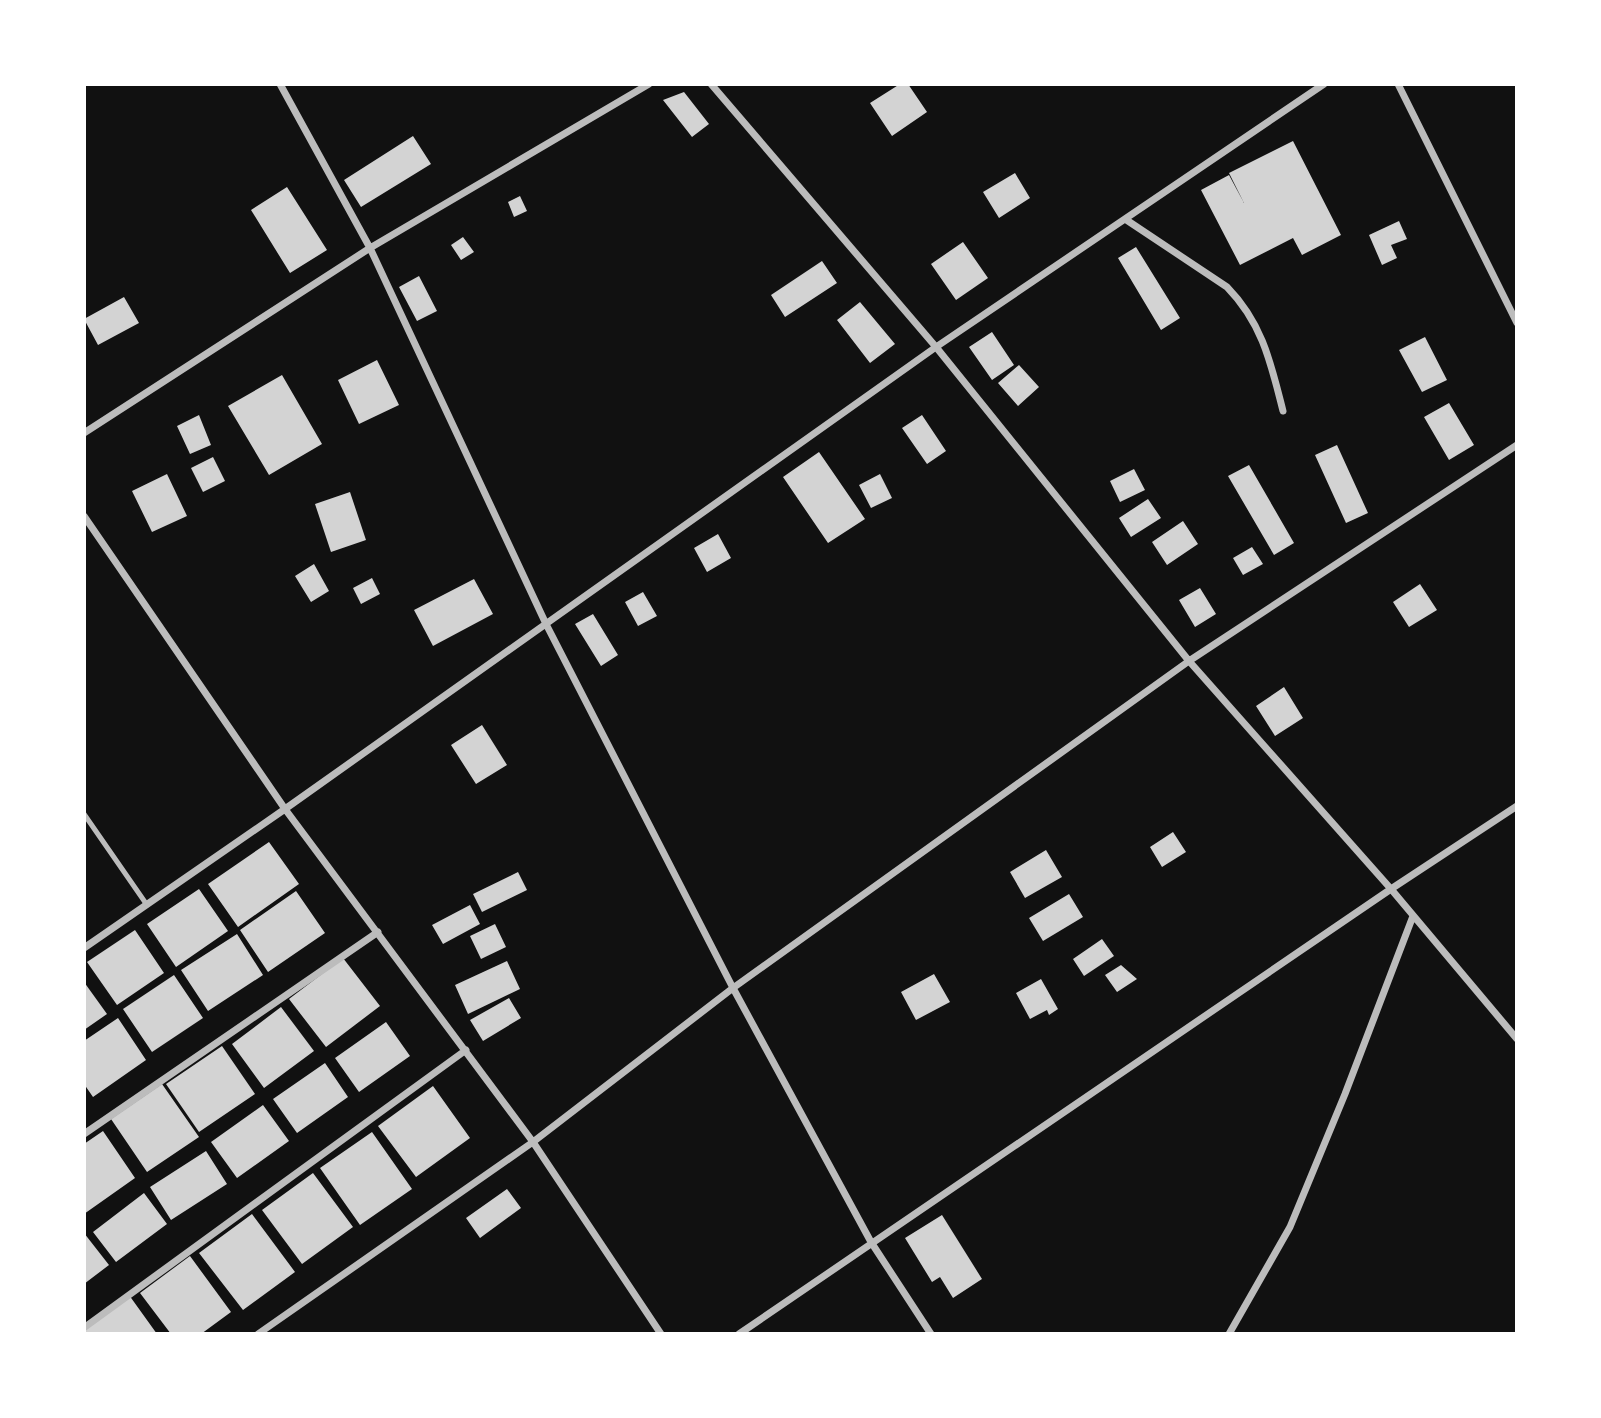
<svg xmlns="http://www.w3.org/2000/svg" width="1601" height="1418" font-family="Figtree,sans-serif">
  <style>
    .building { fill: #d3d3d3 }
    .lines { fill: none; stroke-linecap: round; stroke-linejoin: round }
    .service { stroke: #bcbcbc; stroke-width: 5 }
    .minor { stroke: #bcbcbc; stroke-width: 7 }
  </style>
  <rect width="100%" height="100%" fill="#111"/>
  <path class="building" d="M 900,84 L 908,84 L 927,112 L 892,136 L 870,103 Z
    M 684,92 L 709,124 L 692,137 L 663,100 Z
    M 413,136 L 431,164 L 361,207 L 344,180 Z
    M 1293,141 L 1341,235 L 1302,255 L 1293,238 L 1240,265 L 1201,190 L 1229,175 L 1244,203 L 1229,173 Z
    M 1015,173 L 1030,198 L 999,218 L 983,192 Z
    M 287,187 L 327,250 L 290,273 L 251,210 Z
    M 520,196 L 527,211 L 514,217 L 508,202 Z
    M 1399,221 L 1407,239 L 1391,245 L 1397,258 L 1382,265 L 1369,235 Z
    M 463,237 L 474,252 L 461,260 L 451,245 Z
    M 963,242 L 988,278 L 956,300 L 931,264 Z
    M 1136,247 L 1180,318 L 1161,330 L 1118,258 Z
    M 822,261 L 837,283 L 785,317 L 771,295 Z
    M 419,276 L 437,311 L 417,321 L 399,287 Z
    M 124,297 L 139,323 L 98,345 L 84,319 Z
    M 860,302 L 895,344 L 870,363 L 837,320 Z
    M 992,332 L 1014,365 L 992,380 L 969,347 Z
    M 1425,337 L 1447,380 L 1422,392 L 1399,350 Z
    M 377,360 L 399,405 L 359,424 L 338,380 Z
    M 1019,365 L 1039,387 L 1018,406 L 998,383 Z
    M 282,375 L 322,444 L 269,475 L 228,406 Z
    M 1449,403 L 1474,445 L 1449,460 L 1424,417 Z
    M 199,415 L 211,445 L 190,454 L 177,426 Z
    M 922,415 L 946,451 L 927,464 L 902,428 Z
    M 1337,445 L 1368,513 L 1346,523 L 1315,455 Z
    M 819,452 L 865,519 L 828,543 L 783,477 Z
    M 213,457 L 225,481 L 203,492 L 191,468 Z
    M 1249,465 L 1294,543 L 1274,555 L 1228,476 Z
    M 1134,469 L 1145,490 L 1120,502 L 1110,481 Z
    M 167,474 L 187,516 L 152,532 L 132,491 Z
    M 880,474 L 892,498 L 871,508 L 859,485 Z
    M 350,492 L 366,540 L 331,552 L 315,504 Z
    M 1148,499 L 1161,518 L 1131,537 L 1119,518 Z
    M 1183,521 L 1198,544 L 1167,565 L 1152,542 Z
    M 718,534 L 731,558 L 707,572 L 694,548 Z
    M 1252,547 L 1263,564 L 1243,575 L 1233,558 Z
    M 314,564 L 329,591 L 311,602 L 295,576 Z
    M 372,578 L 380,594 L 361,604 L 353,588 Z
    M 474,579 L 493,614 L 433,646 L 414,610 Z
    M 1420,584 L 1437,610 L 1409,627 L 1393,602 Z
    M 1200,588 L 1216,614 L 1195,627 L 1179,600 Z
    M 643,592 L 657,616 L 638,626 L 625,602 Z
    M 593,614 L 618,655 L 601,666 L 575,624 Z
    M 1284,687 L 1303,718 L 1275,736 L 1256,706 Z
    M 482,725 L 507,765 L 476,784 L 451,745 Z
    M 1173,832 L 1186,852 L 1162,867 L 1150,847 Z
    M 269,842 L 299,884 L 238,927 L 208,884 Z
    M 1046,850 L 1062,877 L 1025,898 L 1010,872 Z
    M 518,872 L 527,890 L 482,912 L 473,894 Z
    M 199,889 L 228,931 L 176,967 L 147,924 Z
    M 296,891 L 325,933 L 268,972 L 240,930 Z
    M 1069,894 L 1083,917 L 1043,941 L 1029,918 Z
    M 470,905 L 480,924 L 443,944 L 432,925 Z
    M 495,924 L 506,947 L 481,959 L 470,936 Z
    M 135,930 L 164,973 L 117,1005 L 87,962 Z
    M 237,934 L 263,975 L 208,1011 L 181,970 Z
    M 1102,939 L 1114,956 L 1084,976 L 1073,959 Z
    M 343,958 L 380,1006 L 326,1047 L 289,999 Z
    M 507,961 L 520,989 L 468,1014 L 455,985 Z
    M 1121,965 L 1137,979 L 1117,992 L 1105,975 Z
    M 934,974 L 950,1002 L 916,1020 L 901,992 Z
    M 174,975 L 203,1018 L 152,1052 L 123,1009 Z
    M 1041,979 L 1058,1009 L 1049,1015 L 1047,1010 L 1030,1019 L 1016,993 Z
    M 84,982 L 107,1014 L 84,1030 Z
    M 509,998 L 521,1018 L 483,1041 L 470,1020 Z
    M 281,1007 L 314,1051 L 264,1088 L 232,1044 Z
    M 118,1018 L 146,1060 L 93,1097 L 84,1084 L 84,1041 Z
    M 386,1022 L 410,1056 L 359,1092 L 335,1058 Z
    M 222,1046 L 255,1094 L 199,1132 L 166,1084 Z
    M 325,1063 L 348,1097 L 297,1133 L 273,1099 Z
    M 162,1084 L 199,1137 L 147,1172 L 111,1119 Z
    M 433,1086 L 470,1138 L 416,1177 L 378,1126 Z
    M 263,1105 L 289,1141 L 237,1178 L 211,1142 Z
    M 103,1131 L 135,1178 L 84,1214 L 84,1144 Z
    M 372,1132 L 412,1189 L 360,1225 L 320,1168 Z
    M 206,1151 L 227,1184 L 171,1220 L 150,1187 Z
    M 313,1173 L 353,1227 L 302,1264 L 262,1210 Z
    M 507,1189 L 521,1208 L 480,1238 L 466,1218 Z
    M 144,1193 L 167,1224 L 116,1262 L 93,1232 Z
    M 252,1214 L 295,1272 L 243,1310 L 199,1253 Z
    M 942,1215 L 982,1279 L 953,1298 L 940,1277 L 932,1282 L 905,1238 Z
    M 84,1233 L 109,1265 L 84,1284 Z
    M 190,1256 L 231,1312 L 201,1334 L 171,1334 L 140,1293 Z
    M 129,1295 L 157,1334 L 84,1334 L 84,1328 Z"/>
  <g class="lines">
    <path class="service" d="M 84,814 L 147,905"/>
    <path class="minor" d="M 280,84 L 370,248 L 546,624 L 733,988 L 871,1242 L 931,1334
      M 711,84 L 936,347 L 1189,661 L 1391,889 L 1517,1039
      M 1398,84 L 1517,323
      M 1125,219 L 1227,287 C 1263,324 1271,364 1283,411
      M 84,433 L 370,248 L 649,84
      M 84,516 L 285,809 L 533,1142 L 661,1334
      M 84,948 L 285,809 L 936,347 L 1324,84
      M 84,1134 L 378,932
      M 85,1327 L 466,1050
      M 258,1334 L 533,1142 L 733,988 L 1189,661 L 1517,445
      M 739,1334 L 1391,889 L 1517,806
      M 1229,1334 L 1290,1227 L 1345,1094 L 1413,916"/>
  </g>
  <rect width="1601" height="1418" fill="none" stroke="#ffffff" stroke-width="172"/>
</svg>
